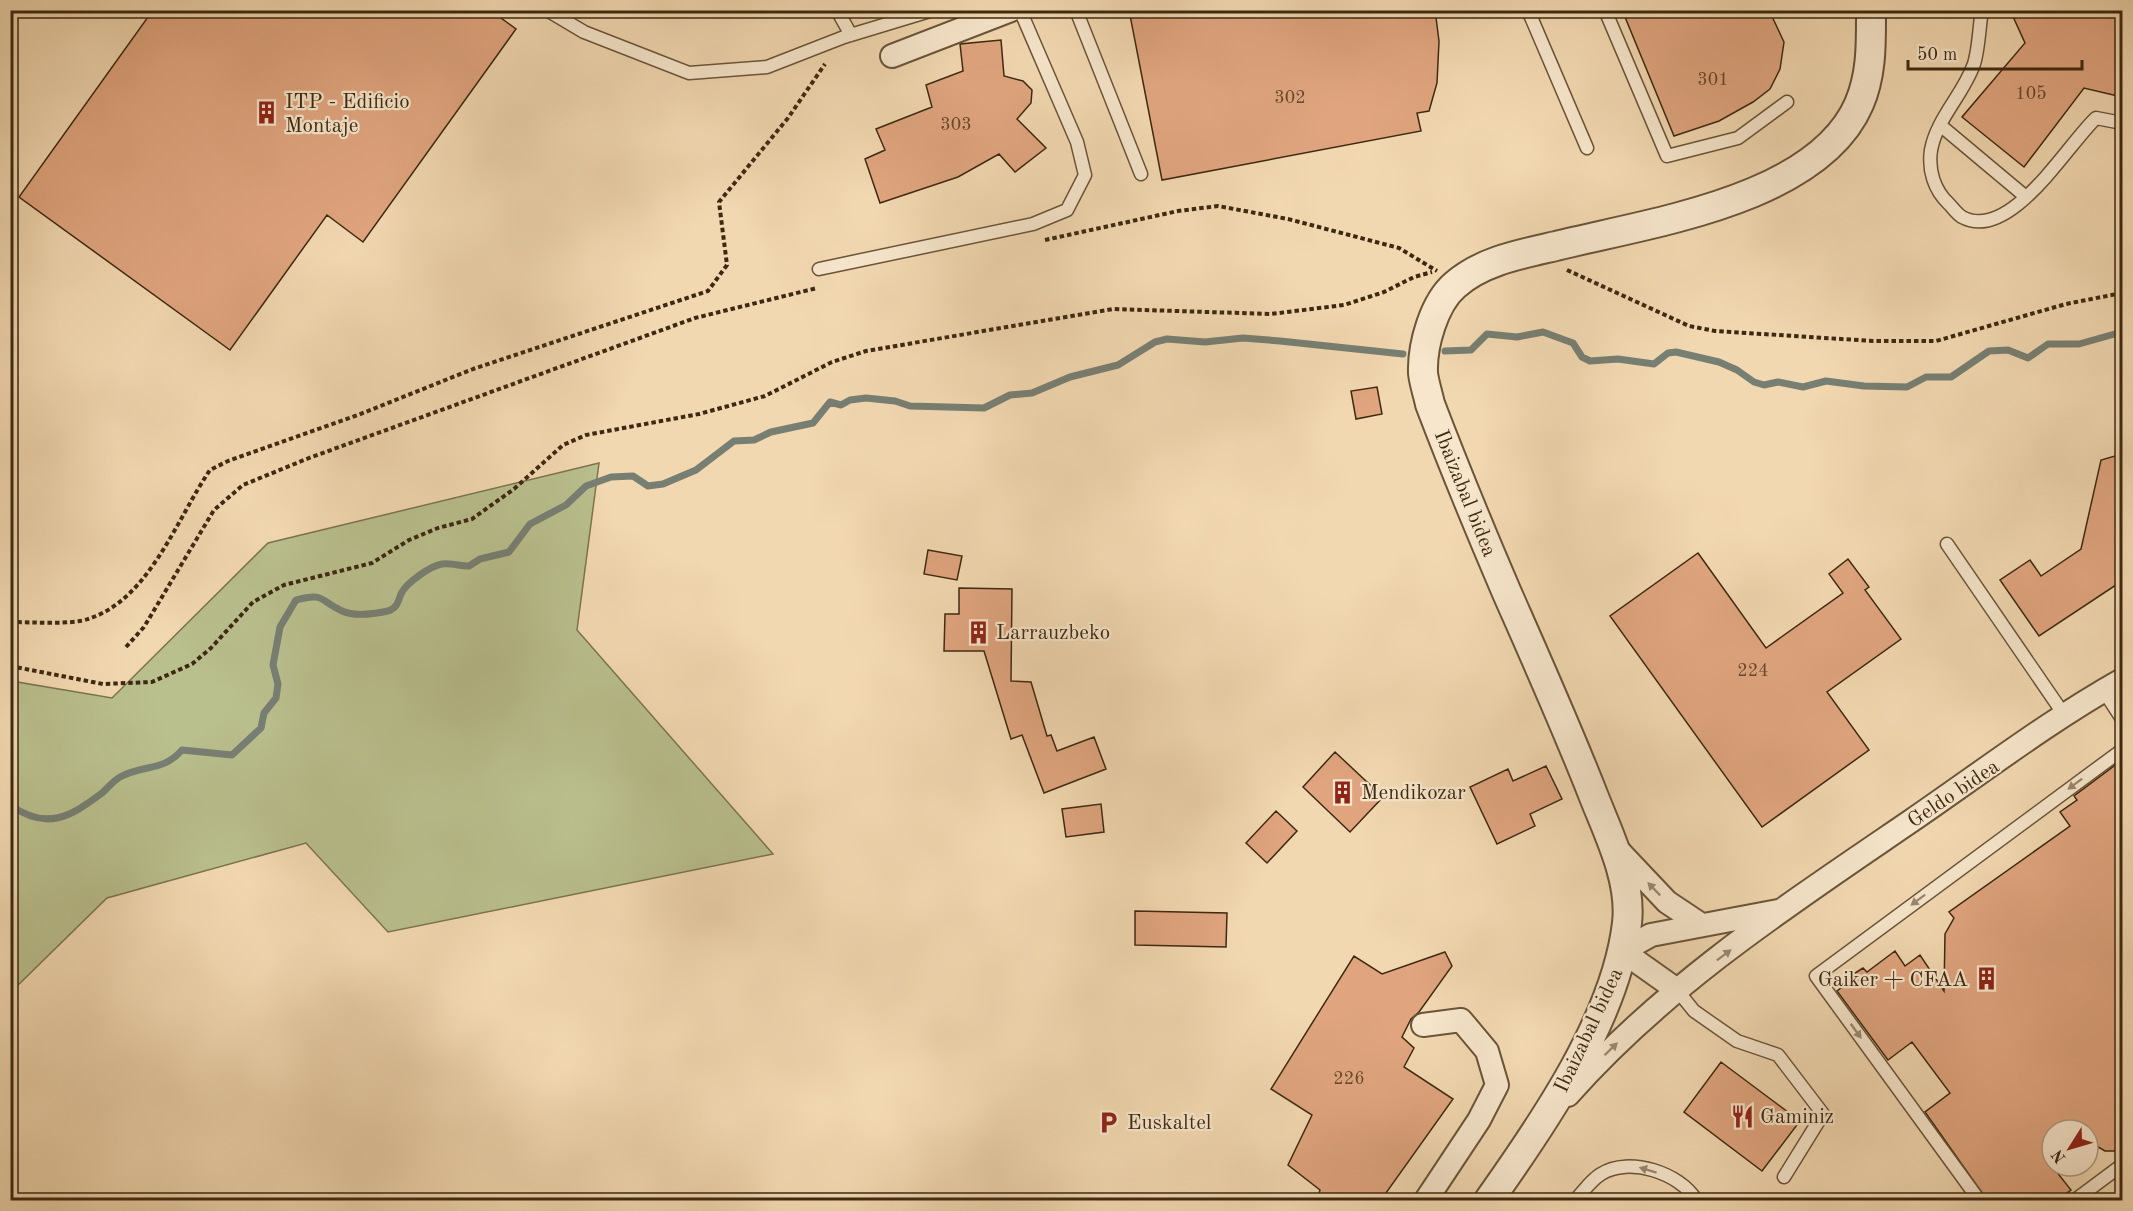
<svg xmlns="http://www.w3.org/2000/svg" width="2133" height="1211" font-family="'Old Standard TT',serif">
  <style>
    .green { fill: #b9bf8d; stroke: #7b744f; stroke-width: 1.5 }
    .lines { fill: none; stroke-linecap: round; stroke-linejoin: round }
    .stream { stroke: #777f73; stroke-width: 7 }
    .building { fill: #e0a57f; stroke: #3d2911; stroke-width: 1.5 }
    .service-casing { stroke: #6a5539; stroke-width: 15 }
    .minor-casing { stroke: #6a5539; stroke-width: 26 }
    .tertiary-casing { stroke: #6a5539; stroke-width: 32 }
    .path { stroke: #3d2911; stroke-width: 4; stroke-dasharray: 4.5 3; stroke-linecap: butt }
    .service { stroke: #f7e6cc; stroke-width: 12 }
    .minor { stroke: #f7e6cc; stroke-width: 22 }
    .tertiary { stroke: #f7e6cc; stroke-width: 28 }
    .oneway { fill: #9a886e }
    .labels { text-anchor: middle; stroke-width: 4.5; stroke-linejoin: round; paint-order: stroke }
    .number-label { font-size: 18px; fill: #66482c }
    .poi-label { font-size: 21px; fill: #3d2911; stroke: #f7e6cc; text-anchor: start }
    .street-label { font-size: 21px; fill: #3d2911; stroke: #f7e6cc }
  </style>
  <rect width="100%" height="100%" fill="#f2d8b1"/>
  <filter id="stains"><feTurbulence type="fractalNoise" baseFrequency=".00333" numOctaves="4"/><feColorMatrix values="0 0 0 0 .2 0 0 0 0 .09 0 0 0 0 .02 0 0 0 .5 -.17"/></filter>
  <radialGradient id="worn" r=".72"><stop offset=".6" stop-color="#630" stop-opacity="0"/><stop offset="1" stop-color="#630" stop-opacity=".3"/></radialGradient>
  <path class="green" d="M 599,463 L 577,630 L 773,854 L 388,932 L 306,843 L 107,898 L 11,992 L 11,681 L 112,698 L 268,543 Z"/>
  <g class="lines">
    <path class="stream" d="M 1445,351 L 1471,350 L 1487,334 L 1517,337 L 1543,332 L 1573,343 L 1582,357 L 1590,361 L 1618,359 L 1654,364 L 1668,353 L 1676,352 L 1719,362 L 1737,370 L 1754,382 L 1764,385 L 1778,382 L 1803,387 L 1826,381 L 1864,386 L 1907,387 L 1926,377 L 1951,377 L 1989,351 L 2008,350 L 2028,358 L 2048,344 L 2079,344 L 2122,332
      M 10,805 C 47,831 70,817 102,793 C 108,788 113,781 120,777 C 144,764 163,772 182,750 L 232,755 L 261,728 L 264,713 L 276,698 L 278,684 L 273,665 L 280,627 L 296,600 C 325,592 320,601 342,611 C 355,617 374,614 388,611 C 397,608 398,602 401,594 C 406,583 430,566 442,564 C 450,563 461,566 469,566 L 480,559 L 509,552 L 530,524 L 566,505 L 586,486 L 611,477 L 633,476 L 648,486 L 663,484 L 696,470 L 734,441 L 754,440 L 771,432 L 813,423 L 830,402 L 841,405 L 850,400 L 866,398 L 895,401 L 910,406 L 984,408 L 1010,395 L 1032,393 L 1070,377 L 1118,365 L 1155,342 L 1167,339 L 1205,342 L 1243,338 L 1280,341 L 1403,354"/>
  </g>
  <path class="building" d="M 153,10 L 490,10 L 516,29 L 363,242 L 327,215 L 230,350 L 19,197 Z
    M 1129,10 L 1435,10 L 1439,41 L 1437,83 L 1429,111 L 1417,113 L 1421,131 L 1162,180 Z
    M 1636,10 L 1769,10 L 1784,42 L 1780,69 L 1770,89 L 1753,102 L 1719,121 L 1674,136 L 1625,17 Z
    M 2010,10 L 2094,10 L 2095,14 L 2122,18 L 2122,97 L 2084,88 L 2024,167 L 1962,117 L 2025,43 Z
    M 1001,40 L 1004,76 L 1023,81 L 1032,90 L 1031,103 L 1017,119 L 1046,148 L 1015,172 L 999,154 L 958,177 L 880,203 L 865,159 L 885,150 L 876,129 L 932,107 L 926,85 L 963,71 L 960,44 Z
    M 1377,387 L 1382,414 L 1356,419 L 1351,391 Z
    M 2122,454 L 2122,581 L 2039,636 L 2000,580 L 2030,560 L 2041,576 L 2081,549 L 2101,460 Z
    M 928,550 L 962,556 L 957,580 L 924,574 Z
    M 1698,553 L 1766,648 L 1843,593 L 1829,574 L 1848,559 L 1869,587 L 1865,590 L 1901,639 L 1827,692 L 1869,750 L 1762,827 L 1610,616 Z
    M 959,588 L 1012,589 L 1011,681 L 1031,682 L 1047,736 L 1051,735 L 1057,751 L 1094,737 L 1106,769 L 1044,793 L 1022,735 L 1011,739 L 984,651 L 944,651 L 945,614 L 959,614 Z
    M 1335,752 L 1383,797 L 1350,832 L 1303,787 Z
    M 2122,760 L 2122,1145 L 2117,1151 L 2105,1151 L 2088,1141 L 2088,1130 L 2052,1130 L 2052,1166 L 2071,1190 L 2057,1200 L 1987,1200 L 1925,1112 L 1950,1093 L 1912,1042 L 1888,1060 L 1837,991 L 1852,980 L 1849,977 L 1863,968 L 1867,972 L 1895,951 L 1905,966 L 1920,955 L 1944,991 L 1945,934 L 1954,918 L 1949,912 L 2070,826 L 2060,812 L 2077,800 L 2074,796 Z
    M 1546,766 L 1562,799 L 1530,814 L 1535,826 L 1497,844 L 1470,787 L 1508,769 L 1513,781 Z
    M 1101,804 L 1104,832 L 1066,837 L 1062,809 Z
    M 1276,811 L 1297,831 L 1267,863 L 1246,843 Z
    M 1135,911 L 1227,913 L 1226,947 L 1135,945 Z
    M 1445,952 L 1452,966 L 1419,1012 L 1411,1019 L 1402,1037 L 1414,1048 L 1404,1067 L 1453,1099 L 1381,1200 L 1317,1200 L 1320,1190 L 1288,1165 L 1312,1115 L 1271,1089 L 1354,956 L 1382,974 Z
    M 1721,1062 L 1800,1121 L 1762,1171 L 1684,1112 Z"/>
  <g class="lines">
    <defs>
      <path id="service" d="M 547,10 L 584,32 L 689,73 L 767,67 L 844,37 L 933,10
        M 837,10 L 851,35
        M 1076,10 L 1141,174
        M 1528,10 L 1587,148
        M 1605,10 L 1667,156 L 1738,138 L 1787,102
        M 1982,10 C 1979,28 1979,48 1974,64 C 1963,95 1937,118 1931,150 C 1928,170 1934,190 1949,204 C 1953,208 1957,214 1962,217 C 2010,243 2067,145 2096,118 L 2122,123
        M 1940,125 L 2026,197
        M 819,269 L 1033,224 L 1067,210 L 1085,175 L 1077,142 L 1020,10
        M 1947,544 L 2065,716
        M 2103,690 L 2122,719
        M 1677,990 L 1694,1011 L 1737,1041 L 1778,1055 L 1823,1114 L 1784,1177
        M 1575,1200 C 1583,1192 1591,1180 1601,1174 C 1629,1156 1680,1173 1696,1200
        M 1979,1200 L 1816,976 L 2122,750
        M 2075,1200 L 2122,1165"/>
      <path id="minor" d="M 892,56 L 1011,10
        M 1615,847 L 1667,902 L 1700,924
        M 1677,990 L 1622,951 L 1651,935 L 1778,911
        M 1423,1025 L 1461,1020 L 1487,1051 L 1497,1085 L 1479,1120 L 1426,1200
        M 1568,1095 C 1665,985 1791,903 1911,821 C 1981,773 2049,721 2122,680"/>
      <path id="tertiary" d="M 1489,1200 C 1543,1124 1616,1018 1627,923 C 1632,881 1609,835 1594,797 C 1567,728 1537,661 1507,593 C 1480,530 1454,467 1430,404 C 1428,394 1424,383 1423,373 C 1422,345 1434,303 1455,285 C 1482,261 1521,254 1556,246 C 1647,223 1817,201 1859,104 C 1872,74 1871,43 1871,10"/>
    </defs>
    <use href="#service" class="service-casing"/>
    <use href="#minor" class="minor-casing"/>
    <use href="#tertiary" class="tertiary-casing"/>
    <path class="path" d="M 1045,240 L 1178,211 L 1218,206 L 1288,219 L 1399,248 L 1437,271
      M 1567,270 L 1689,326 L 1715,331 L 1873,341 L 1936,341 L 2066,304 L 2122,293
      M 10,622 C 30,622 72,625 88,619 C 149,600 176,520 210,470 L 228,461 L 358,415 L 473,369 L 708,291 L 727,265 L 719,202 L 788,118 L 825,64
      M 126,647 L 144,627 L 214,510 L 243,485 L 309,458 L 695,318 L 817,288
      M 10,666 L 103,684 L 152,682 L 192,664 L 211,648 L 253,602 L 284,585 L 372,563 L 409,540 L 438,528 L 472,519 L 514,489 L 563,445 L 586,435 L 699,414 L 765,396 L 832,362 L 866,351 L 1113,309 L 1271,314 L 1344,305 L 1384,292 L 1414,277 L 1432,272"/>
    <use href="#service" class="service"/>
    <use href="#minor" class="minor"/>
    <use href="#tertiary" class="tertiary"/>
  </g>
  <defs><path id="oneway-solid" d="M-6-.8H1V-3.2L6.5 0L1 3.2V.8H-6Z" transform="scale(1.5)"/></defs>
  <g class="oneway">
    <use href="#oneway-solid" transform="translate(2075 784) rotate(143)"/>
    <use href="#oneway-solid" transform="translate(1654 889) rotate(-134)"/>
    <use href="#oneway-solid" transform="translate(1918 900) rotate(143)"/>
    <use href="#oneway-solid" transform="translate(1724 955) rotate(-37)"/>
    <use href="#oneway-solid" transform="translate(1856 1031) rotate(54)"/>
    <use href="#oneway-solid" transform="translate(1611 1049) rotate(-44)"/>
    <use href="#oneway-solid" transform="translate(1648 1170) rotate(-163)"/>
  </g>
  <defs>
    <symbol id="building-bare" viewBox="-9 -9 18 18"><path d="M-4-6H4V6H1V3H-1V6H-4ZM-2.5-4.3h1.7v1.8h-1.7ZM.8-4.3h1.7v1.8H.8ZM-2.5-1h1.7V.8h-1.7ZM.8-1h1.7V.8H.8Z" fill="#8f2418" stroke="#f7e6cc" stroke-width="2.5" paint-order="stroke"/></symbol>
    <symbol id="restaurant-bare" viewBox="-9 -9 18 18"><path d="M-5-6h1v4h1v-4h1v4h1v-4h1v5L-1.5 .5V6h-2V.5L-5-1ZM5-6V6H3V1.5H1.5Q1.5-4 5-6Z" fill="#8f2418" stroke="#f7e6cc" stroke-width="2.5" paint-order="stroke"/></symbol>
    <symbol id="parking-bare" viewBox="-9 -9 18 18"><path d="M-3.5-5.5H1a3.5 3.5 0 0 1 0 7H-1V5.5H-3.5ZM-1-3.4V-.6H.8a1.4 1.4 0 0 0 0-2.8Z" fill="#8f2418" stroke="#f7e6cc" stroke-width="2.5" paint-order="stroke"/></symbol>
  </defs>
  <g fill-rule="evenodd">
    <use href="#building-bare" x="250" y="96" width="33" height="33"/>
    <use href="#building-bare" x="962" y="616" width="33" height="33"/>
    <use href="#building-bare" x="1326" y="776" width="33" height="33"/>
    <use href="#building-bare" x="1970" y="962" width="33" height="33"/>
    <use href="#restaurant-bare" x="1726" y="1100" width="33" height="33"/>
    <use href="#parking-bare" x="1092" y="1106" width="33" height="33"/>
  </g>
  <g class="labels">
    <g class="number-label">
      <text x="1713" y="85">301</text>
      <text x="2031" y="99">105</text>
      <text x="1290" y="103">302</text>
      <text x="956" y="130">303</text>
      <text x="1753" y="676">224</text>
      <text x="1349" y="1084">226</text>
    </g>
    <g class="poi-label">
      <text x="285" y="108">ITP - Edificio<tspan x="285" dy="24">Montaje</tspan></text>
      <text x="996" y="639">Larrauzbeko</text>
      <text x="1361" y="799">Mendikozar</text>
      <text x="1968" y="986" text-anchor="end">Gaiker + CFAA</text>
      <text x="1760" y="1123">Gaminiz</text>
      <text x="1127" y="1129">Euskaltel</text>
    </g>
    <g class="street-label">
      <text transform="translate(1466 493) rotate(68)" y="7">Ibaizabal bidea</text>
      <text transform="translate(1953 793) rotate(-34)" y="7">Geldo bidea</text>
      <text transform="translate(1588 1030) rotate(-65)" y="7">Ibaizabal bidea</text>
    </g>
  </g>
  <rect width="2133" height="1211" fill="none" stroke="#f2d8b1" stroke-width="36"/>
  <rect x="12" y="12" width="2109" height="1187" fill="none" stroke="#3d2911" stroke-width="3"/>
  <rect x="18" y="18" width="2097" height="1175" fill="none" stroke="#3d2911" stroke-width="1.5"/>
  <g transform="translate(2070 1148) rotate(233)"><circle r="28" fill="#f7e6cc" stroke="#ad9a81" stroke-width="1.5"/>
  <path d="M0-4.5L10 22L0 15L-10 22Z" fill="#8f2418"/>
  <text y="-9" font-size="16" font-weight="bold" text-anchor="middle" fill="#3d2911">N</text>
  </g>
  <path d="M1908 60v9h174v-9" fill="none" stroke="#3d2911" stroke-width="3"/>
  <text x="1917" y="60" font-size="18" fill="#3d2911" stroke="#f7e6cc" stroke-width="4.5" paint-order="stroke">50 m</text>
  <rect width="100%" height="100%" filter="url(#stains)"/>
  <rect width="100%" height="100%" fill="url(#worn)"/>
</svg>
